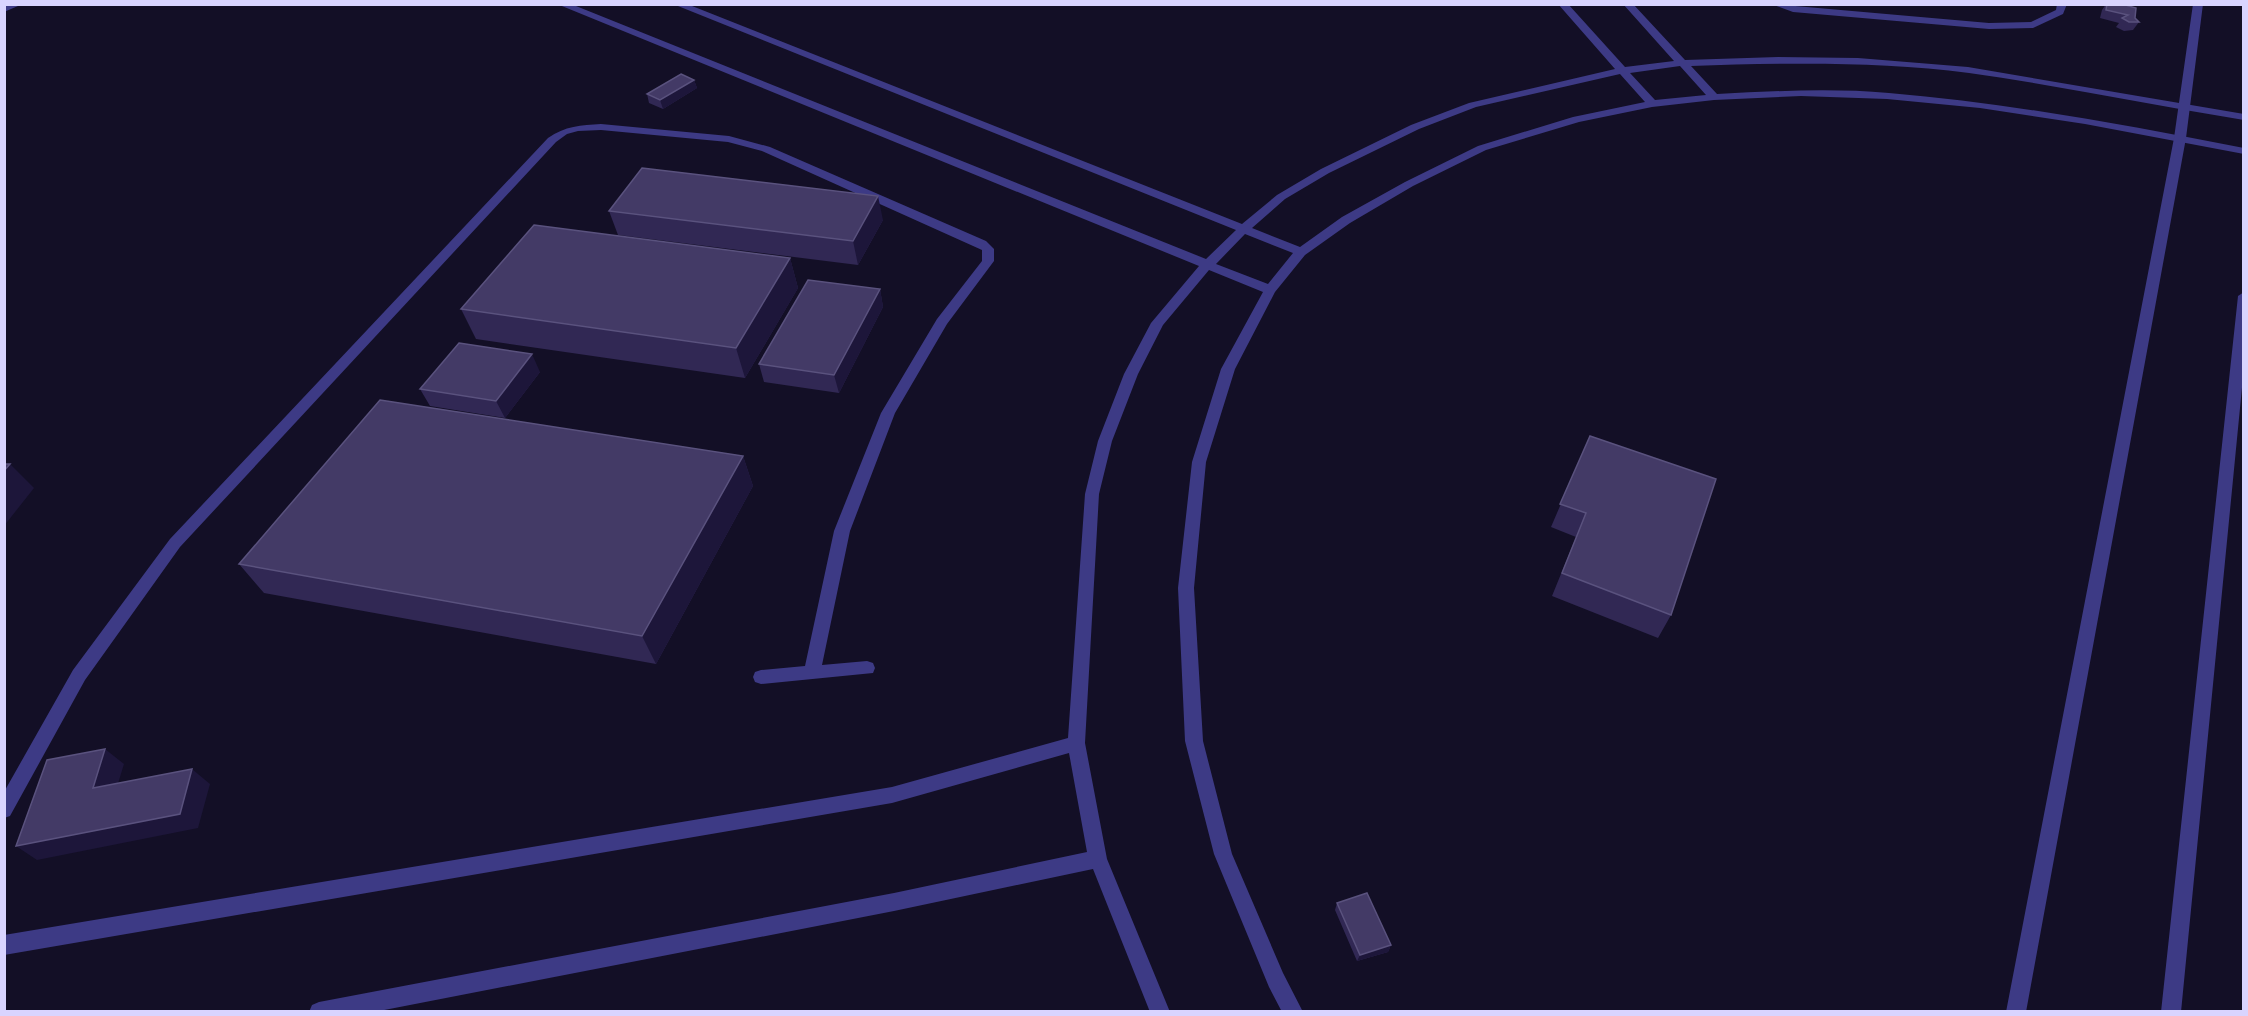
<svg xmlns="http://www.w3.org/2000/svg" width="2248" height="1016" font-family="'Roboto Condensed',sans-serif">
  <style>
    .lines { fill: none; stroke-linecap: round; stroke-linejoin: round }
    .service { fill: #3d3a85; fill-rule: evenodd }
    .tertiary { fill: #3d3a85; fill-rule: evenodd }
    .wall { fill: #312854 }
    .shaded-wall { fill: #1d163a }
    .building { fill: #433a66; stroke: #5a527e; stroke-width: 1.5 }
  </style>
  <rect width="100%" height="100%" fill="#130f26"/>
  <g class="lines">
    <path class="service" d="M 19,4 L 18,6 L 4,12 L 4,5 Z
      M 557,4 L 571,4 L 1206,259 L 1236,230 L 673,4 L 687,4 L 1242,224 L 1277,195 L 1321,169 L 1411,125 L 1469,103 L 1615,69 L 1558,4 L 1568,4 L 1625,67 L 1674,61 L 1623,4 L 1633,4 L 1685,60 L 1778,57 L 1858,58 L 1968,67 L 2244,114 L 2244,120 C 2152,105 2061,86 1969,73 C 1877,61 1783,63 1691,66 L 1717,94 C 1774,91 1832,88 1889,93 C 2009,103 2126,125 2244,148 L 2244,154 L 2085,124 L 1980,108 L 1887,99 L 1801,96 L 1714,100 L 1652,107 L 1579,122 L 1486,150 L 1413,186 L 1350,223 L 1305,255 L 1275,292 L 1235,369 L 1206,462 L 1194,588 L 1203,741 L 1232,854 L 1283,973 L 1303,1012 L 1282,1012 L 1269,987 L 1214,854 L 1185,741 L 1178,588 L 1192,462 L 1221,369 L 1263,292 L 1209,270 L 1163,325 L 1138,374 L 1112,441 L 1099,494 L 1085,743 L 1107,859 L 1170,1012 L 1150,1012 L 1093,869 L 894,911 L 374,1012 L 309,1012 L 312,1005 L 319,1002 L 894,893 L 1087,852 L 1069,753 L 892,803 L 4,955 L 4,935 L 892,787 L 1068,738 L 1085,494 L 1098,441 L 1124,374 L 1151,323 L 1199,266 ZM 1680,66 L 1706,95 L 1655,100 L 1630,73 ZM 1620,74 L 1645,102 L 1573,117 L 1478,146 L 1405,182 L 1342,217 L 1300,247 L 1252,228 L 1285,199 L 1329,173 L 1419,129 L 1476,107 ZM 1245,234 L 1293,253 L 1268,284 L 1216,264 Z
      M 1771,4 L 1989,23 L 2031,22 L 2056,10 L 2057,4 L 2067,4 L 2063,14 L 2033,28 L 1989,29 L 1793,12 Z
      M 601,124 L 729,136 L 770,147 L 986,241 L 994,249 L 994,261 L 947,324 L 895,413 L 850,531 L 822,665 L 867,661 L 873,663 L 875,668 L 873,673 L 761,684 L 755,682 L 753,677 L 755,672 L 761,670 L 805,666 L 834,531 L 881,413 L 937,319 L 982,261 L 982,250 L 762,151 L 728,142 L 601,130 L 578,131 L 567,134 L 556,142 L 180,547 L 85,680 L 10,816 L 4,818 L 4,792 L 73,670 L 170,539 L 548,138 C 565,126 581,125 601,124 Z"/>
    <path class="tertiary" d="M 2193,4 L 2203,4 L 2186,138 L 2026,1012 L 2006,1012 L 2174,138 Z
      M 2244,292 L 2244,367 L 2181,1012 L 2161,1012 L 2238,296 Z"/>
  </g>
  <path class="wall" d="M 2106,4 L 2122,4 L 2139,22 L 2133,30 L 2124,31 L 2116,27 L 2119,23 L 2100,18 L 2102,10 Z
    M 694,80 L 697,88 L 663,109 L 649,103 L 647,94 Z
    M 609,211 L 883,220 L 858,265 L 618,235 Z
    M 790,258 L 798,288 L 745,378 L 476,339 L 461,309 Z
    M 880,289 L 883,307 L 839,393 L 764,382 L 759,364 Z
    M 540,372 L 505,418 L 430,406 L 420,389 Z
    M 1590,436 L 1671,615 L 1658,638 L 1552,596 L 1576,537 L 1551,527 Z
    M 743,456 L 753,486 L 656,664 L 264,593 L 239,564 Z
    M 1337,903 L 1391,945 L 1388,952 L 1357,961 L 1335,910 Z"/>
  <path class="shaded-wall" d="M 694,80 L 697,88 L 663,109 L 660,100 Z
    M 878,196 L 883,220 L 858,265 L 853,241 Z
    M 790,258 L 798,288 L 745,378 L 736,348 Z
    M 880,289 L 883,307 L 839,393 L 834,375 Z
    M 532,354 L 540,372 L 505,418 L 496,401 Z
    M 743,456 L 753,486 L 656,664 L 642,636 Z
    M 10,464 L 34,488 L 4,526 L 4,471 Z
    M 105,749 L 124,764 L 112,803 L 93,788 Z
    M 192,769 L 210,784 L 198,828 L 37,860 L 16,846 Z
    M 1391,945 L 1388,952 L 1357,961 L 1360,955 Z"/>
  <path class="building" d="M 2107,4 L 2122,4 L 2136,8 L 2135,18 L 2139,22 L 2129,22 L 2122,18 L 2128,15 L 2106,10 Z
    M 681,74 L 694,80 L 660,100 L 647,94 Z
    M 642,168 L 878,196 L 853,241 L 609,211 Z
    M 534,225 L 790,258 L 736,348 L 461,309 Z
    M 808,280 L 880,289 L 834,375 L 759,364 Z
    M 459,343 L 532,354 L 496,401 L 420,389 Z
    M 380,400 L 743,456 L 642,636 L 239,564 Z
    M 1590,436 L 1716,479 L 1671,615 L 1562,573 L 1586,513 L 1560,504 Z
    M 4,464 L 10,464 L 4,471 Z
    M 105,749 L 93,788 L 192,769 L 180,814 L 16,846 L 47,760 Z
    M 1367,893 L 1391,945 L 1360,955 L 1337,903 Z"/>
  <rect width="2248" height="1016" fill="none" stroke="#d9d4ff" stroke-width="12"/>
</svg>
